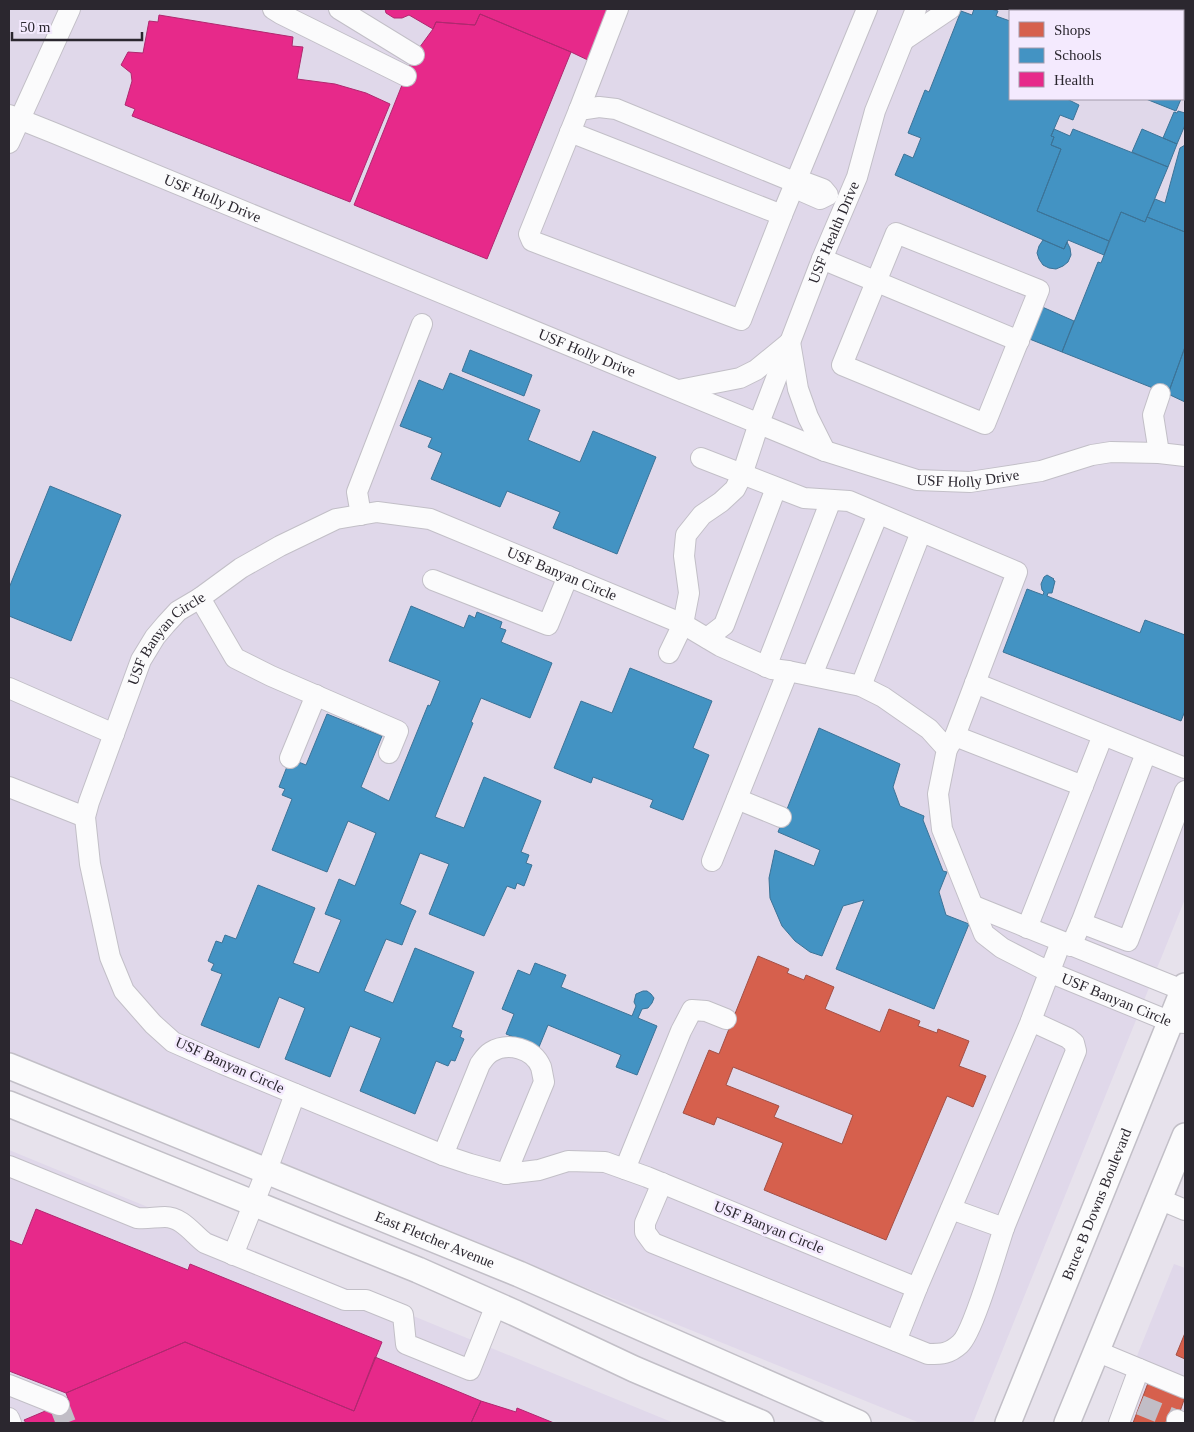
<svg xmlns="http://www.w3.org/2000/svg" width="1194" height="1432" font-family="Georgia,serif">
  <style>
    .built { fill: #e0d8ea; fill-rule: evenodd }
    .shops { fill: #d6604d; stroke: #a34f44; fill-rule: evenodd }
    .schools { fill: #4393c3; stroke: #3c7397 }
    .health { fill: #e7298a; stroke: #af286f }
    .lines { fill: none; stroke-linecap: round; stroke-linejoin: round }
    .minor-tunnel { stroke: #c1bdc6; stroke-width: 20; stroke-dasharray: 20 10; stroke-linecap: butt }
    .minor-casing { stroke: #c2bfc7; stroke-width: 22 }
    .major-casing { stroke: #c2bfc7; stroke-width: 28 }
    .minor { stroke: #fbfbfc; stroke-width: 20 }
    .major { stroke: #fbfbfc; stroke-width: 25 }
    .labels { text-anchor: middle; stroke-width: 5; stroke-linejoin: round; paint-order: stroke }
    .street-label { font-size: 15px; fill: #2b272f; stroke: #f4eafe }
  </style>
  <rect width="100%" height="100%" fill="#e7e2ec"/>
  <path class="built" d="M 9,9 L 1185,9 L 1185,899 L 973,1423 L 920,1423 L 9,1054 ZM 1010,11 L 1183,11 L 1183,99 L 1010,99 Z
    M 9,1150 L 674,1423 L 9,1423 Z
    M 1174,1264 L 1185,1268 L 1185,1423 L 1110,1423 Z"/>
  <path class="shops" d="M 758,956 L 789,969 L 787,973 L 804,980 L 806,975 L 834,987 L 825,1009 L 880,1032 L 889,1009 L 920,1021 L 918,1026 L 937,1033 L 938,1029 L 969,1041 L 959,1066 L 986,1076 L 973,1107 L 947,1096 L 886,1240 L 764,1190 L 783,1143 L 717,1117 L 714,1125 L 683,1113 L 709,1050 L 719,1054 ZM 733,1067 L 853,1115 L 842,1144 L 774,1117 L 779,1106 L 726,1085 Z
    M 1185,1333 L 1185,1359 L 1176,1355 Z
    M 1148,1383 L 1185,1397 L 1176,1423 L 1133,1423 Z"/>
  <path class="schools" d="M 974,9 L 991,9 L 998,11 L 996,16 L 1010,21 L 1010,99 L 1067,99 L 1079,105 L 1073,120 L 1060,115 L 1051,136 L 1054,137 L 1051,145 L 1061,149 L 1037,211 L 1109,241 L 1104,255 L 1068,240 L 1064,249 L 895,175 L 904,154 L 913,158 L 921,138 L 908,133 L 925,90 L 929,92 L 961,11 L 972,15 Z
    M 1042,9 L 1139,9 L 1138,11 L 1041,11 Z
    M 1139,9 L 1185,9 L 1185,100 L 1183,99 L 1183,11 L 1138,11 Z
    M 1146,99 L 1181,99 L 1176,111 Z
    M 1178,111 L 1185,113 L 1185,125 L 1177,144 L 1163,138 L 1174,112 L 1177,113 Z
    M 1054,129 L 1070,136 L 1073,129 L 1168,167 L 1145,222 L 1121,212 L 1109,241 L 1037,211 L 1061,149 L 1051,145 L 1054,137 L 1051,136 Z
    M 1142,129 L 1177,144 L 1168,167 L 1132,152 Z
    M 1185,145 L 1185,232 L 1147,217 L 1155,199 L 1165,203 L 1180,148 Z
    M 1121,212 L 1145,222 L 1147,217 L 1185,232 L 1185,347 L 1168,394 L 1062,352 L 1098,262 L 1101,263 Z
    M 1043,240 L 1064,249 L 1067,242 L 1070,248 L 1071,255 L 1068,262 L 1063,266 L 1056,269 L 1049,268 L 1043,265 L 1039,259 L 1037,253 L 1039,246 Z
    M 1040,306 L 1074,321 L 1062,352 L 1027,338 Z
    M 1185,347 L 1185,402 L 1168,394 Z
    M 470,350 L 532,375 L 524,396 L 462,371 Z
    M 450,373 L 540,410 L 528,440 L 580,462 L 593,431 L 656,457 L 617,554 L 553,528 L 560,512 L 507,491 L 500,507 L 431,479 L 442,453 L 428,447 L 432,438 L 400,426 L 419,380 L 443,390 Z
    M 50,486 L 121,515 L 71,641 L 9,616 L 9,588 Z
    M 1047,575 L 1054,579 L 1053,580 L 1055,581 L 1052,593 L 1048,593 L 1047,596 L 1140,633 L 1145,620 L 1185,635 L 1185,711 L 1181,721 L 1003,652 L 1027,589 L 1043,595 L 1044,592 L 1042,590 L 1041,584 L 1044,577 Z
    M 411,606 L 464,628 L 469,615 L 475,618 L 477,612 L 502,622 L 500,628 L 506,630 L 501,642 L 552,663 L 530,718 L 481,698 L 471,722 L 473,723 L 435,817 L 464,828 L 484,777 L 541,801 L 521,852 L 529,855 L 526,863 L 532,865 L 524,886 L 517,883 L 515,889 L 507,886 L 484,936 L 429,914 L 449,864 L 420,853 L 400,904 L 416,911 L 411,922 L 402,945 L 386,939 L 364,991 L 393,1003 L 415,948 L 474,972 L 452,1027 L 462,1031 L 460,1037 L 464,1039 L 455,1061 L 451,1060 L 448,1066 L 436,1061 L 415,1114 L 360,1091 L 381,1038 L 350,1026 L 330,1077 L 285,1059 L 305,1008 L 279,997 L 259,1048 L 201,1025 L 222,974 L 211,970 L 214,964 L 208,961 L 216,941 L 222,943 L 225,935 L 236,939 L 258,885 L 315,908 L 293,963 L 319,973 L 341,920 L 325,914 L 339,879 L 355,886 L 376,833 L 348,821 L 327,872 L 272,850 L 292,799 L 282,795 L 285,789 L 279,787 L 288,764 L 296,761 L 306,765 L 327,714 L 382,736 L 361,787 L 389,801 L 428,705 L 430,706 L 440,681 L 389,661 Z
    M 630,668 L 712,701 L 693,748 L 709,755 L 683,820 L 650,807 L 653,800 L 593,777 L 591,783 L 554,768 L 581,701 L 612,713 Z
    M 819,728 L 900,764 L 893,787 L 900,806 L 924,816 L 923,820 L 943,871 L 947,872 L 939,892 L 946,915 L 969,924 L 934,1009 L 836,969 L 864,900 L 843,906 L 822,956 L 810,952 L 795,941 L 782,926 L 770,898 L 769,878 L 775,850 L 814,866 L 820,850 L 778,832 Z
    M 535,963 L 566,975 L 561,987 L 632,1016 L 636,1006 L 634,1002 L 636,994 L 643,991 L 647,991 L 651,994 L 654,998 L 652,1003 L 648,1008 L 642,1009 L 638,1018 L 657,1026 L 637,1075 L 616,1067 L 621,1055 L 548,1025 L 539,1047 L 506,1034 L 514,1014 L 502,1009 L 518,970 L 530,975 Z"/>
  <path class="health" d="M 385,9 L 614,9 L 592,62 L 571,52 L 480,14 L 475,25 L 436,22 L 433,29 L 409,15 L 402,18 L 394,18 L 386,13 Z
    M 480,14 L 571,52 L 487,259 L 354,205 L 414,55 L 433,29 L 436,22 L 475,25 Z
    M 159,15 L 293,37 L 292,46 L 303,47 L 297,79 L 335,84 L 366,93 L 390,104 L 350,202 L 132,116 L 135,109 L 125,105 L 132,81 L 131,73 L 121,65 L 128,52 L 143,53 L 149,21 L 158,22 Z
    M 36,1209 L 188,1270 L 190,1264 L 382,1342 L 354,1411 L 185,1342 L 66,1393 L 9,1371 L 9,1240 L 22,1245 Z
    M 185,1342 L 354,1411 L 375,1357 L 481,1401 L 471,1423 L 26,1423 L 24,1420 L 69,1401 L 66,1393 Z
    M 481,1401 L 516,1412 L 517,1408 L 554,1423 L 471,1423 Z"/>
  <g class="lines">
    <path class="minor-tunnel" d="M 59,1405 L 66,1423
      M 1140,1405 L 1177,1420"/>
    <defs>
      <g id="minor">
        <path d="M 273,9 L 281,14 L 406,76"/>
        <path d="M 339,9 L 414,55"/>
        <path d="M 904,40 L 950,9"/>
        <path d="M 579,110 L 618,9"/>
        <path id="s1" d="M 9,115 L 54,133 L 825,451 L 917,480 L 970,482 L 1041,471 L 1092,455 L 1111,452 L 1159,453 L 1185,456"/>
        <path d="M 570,132 L 782,215 L 867,9"/>
        <path d="M 9,143 L 70,9"/>
        <path d="M 782,215 L 741,320 L 532,241 L 529,234 L 579,110 L 599,107 L 616,109 L 804,186 L 807,183 L 823,189 L 828,195 L 820,199 L 804,192 L 804,186"/>
        <path d="M 896,233 L 1039,290 L 985,424 L 842,365 Z"/>
        <path d="M 822,259 L 1019,341"/>
        <path d="M 790,342 L 798,389 L 808,417 L 825,451"/>
        <path d="M 679,390 L 740,378 L 756,370 L 789,343"/>
        <path d="M 1159,453 L 1153,415 L 1160,394"/>
        <path d="M 701,458 L 804,498 L 849,501 L 1017,572 L 955,736 L 947,749"/>
        <path d="M 361,515 L 357,492 L 422,324"/>
        <path d="M 433,580 L 548,625 L 568,576"/>
        <path d="M 200,598 L 235,658 L 271,676 L 398,731 L 389,753"/>
        <path d="M 707,638 L 724,625 L 776,488"/>
        <path id="s2" d="M 669,653 L 683,624 L 689,593 L 684,556 L 686,535 L 702,515 L 721,502 L 735,489 L 742,475 L 759,423 L 822,259 L 857,177 L 875,111 L 916,9"/>
        <path d="M 766,667 L 831,500"/>
        <path d="M 812,675 L 878,514"/>
        <path d="M 975,683 L 1185,768"/>
        <path d="M 861,686 L 921,532"/>
        <path d="M 9,688 L 114,734"/>
        <path d="M 955,736 L 1083,786"/>
        <path d="M 290,758 L 316,695"/>
        <path d="M 9,787 L 85,817"/>
        <path d="M 737,799 L 781,817"/>
        <path d="M 712,861 L 788,671"/>
        <path d="M 974,906 L 1185,991"/>
        <path d="M 1081,923 L 1146,753"/>
        <path d="M 1027,928 L 1103,735"/>
        <path id="s3" d="M 1061,942 L 1033,1015 L 1031,1021 L 917,1288 L 647,1177 L 605,1162 L 568,1161 L 539,1170 L 506,1174 L 470,1164 L 443,1155 L 223,1064 L 173,1042 L 153,1024 L 124,991 L 110,957 L 90,864 L 85,817 L 89,802 L 141,660 L 155,637 L 166,624 L 178,611 L 200,598 L 241,568 L 280,546 L 336,519 L 377,512 L 430,519 L 683,624 L 720,646 L 772,669 L 788,671 L 861,686 L 883,697 L 929,729 L 947,749 L 938,794 L 942,829 L 984,934 L 1002,948 L 1049,972 L 1171,1022 L 1185,1023"/>
        <path d="M 1071,946 L 1081,923 L 1128,941 L 1185,791"/>
        <path d="M 443,1155 L 480,1064 C 483,1060 486,1055 491,1052 C 508,1042 533,1048 541,1067 C 542,1071 543,1077 544,1082 L 506,1174"/>
        <path d="M 9,1166 L 137,1218 C 147,1219 155,1217 165,1217 C 182,1217 193,1234 205,1243 L 345,1300 L 366,1300 L 403,1315 L 406,1344 L 470,1370 L 496,1305"/>
        <path d="M 625,1169 L 681,1031 L 692,1010 L 706,1011 L 726,1019"/>
        <path d="M 662,1183 L 645,1223 L 645,1232 L 653,1243 L 928,1354 C 942,1354 949,1354 960,1344 C 973,1333 997,1249 1004,1228 L 951,1209"/>
        <path d="M 1159,1199 L 1185,1210"/>
        <path d="M 1004,1228 L 1076,1051 L 1074,1043 L 1068,1038 L 1031,1021"/>
        <path d="M 233,1255 L 267,1170 L 295,1094"/>
        <path d="M 896,1341 L 917,1288"/>
        <path d="M 1096,1351 L 1185,1388"/>
        <path d="M 9,1385 L 59,1405"/>
        <path d="M 9,1418 L 11,1423"/>
        <path d="M 1177,1420 L 1183,1423"/>
        <path d="M 1119,1423 L 1139,1369"/>
      </g>
      <g id="major">
        <path id="s4" d="M 9,1066 L 519,1274 L 858,1423"/>
        <path d="M 9,1104 L 418,1270 L 515,1313 L 634,1369 L 761,1423"/>
        <path id="s5" d="M 1008,1423 L 1185,986"/>
        <path d="M 1067,1423 L 1185,1136"/>
      </g>
    </defs>
    <use href="#minor" class="minor-casing"/>
    <use href="#major" class="major-casing"/>
    <use href="#minor" class="minor"/>
    <use href="#major" class="major"/>
  </g>
  <g class="labels">
    <g class="street-label">
      <text dy="5" stroke="none"><textPath href="#s1" startOffset="220">USF Holly Drive</textPath></text>
      <text dy="5" stroke="none"><textPath href="#s2" startOffset="465">USF Health Drive</textPath></text>
      <text dy="5" stroke="none"><textPath href="#s1" startOffset="625">USF Holly Drive</textPath></text>
      <text dy="5" stroke="none"><textPath href="#s1" startOffset="1030">USF Holly Drive</textPath></text>
      <text dy="5" stroke="none"><textPath href="#s3" startOffset="2070">USF Banyan Circle</textPath></text>
      <text dy="5" stroke="none"><textPath href="#s3" startOffset="1620">USF Banyan Circle</textPath></text>
      <text dy="5" stroke="none"><textPath href="#s3" startOffset="2842">USF Banyan Circle</textPath></text>
      <text transform="translate(230 1065) rotate(24)" y="5">USF Banyan Circle</text>
      <text dy="5" stroke="none"><textPath href="#s5" startOffset="236">Bruce B Downs Boulevard</textPath></text>
      <text transform="translate(769 1227) rotate(22)" y="5">USF Banyan Circle</text>
      <text dy="5" stroke="none"><textPath href="#s4" startOffset="460">East Fletcher Avenue</textPath></text>
    </g>
  </g>
  <rect width="1194" height="1432" fill="none" stroke="#2b272f" stroke-width="20"/>
  <rect x="1009" y="10" width="175" height="90" fill="#f4eafe" stroke="#a49cab"/>
  <rect x="1019" y="22" width="25" height="15" fill="#d6604d" stroke="#a49cab"/>
  <text x="1054" y="35" font-size="15" fill="#2b272f">Shops</text>
  <rect x="1019" y="48" width="25" height="15" fill="#4393c3" stroke="#a49cab"/>
  <text x="1054" y="60" font-size="15" fill="#2b272f">Schools</text>
  <rect x="1019" y="72" width="25" height="15" fill="#e7298a" stroke="#a49cab"/>
  <text x="1054" y="85" font-size="15" fill="#2b272f">Health</text>
  <path d="M12 32v8h130v-8" fill="none" stroke="#2b272f" stroke-width="2.5"/>
  <text x="20" y="32" font-size="15" fill="#2b272f" stroke="#f4eafe" stroke-width="4" paint-order="stroke">50 m</text>
</svg>
